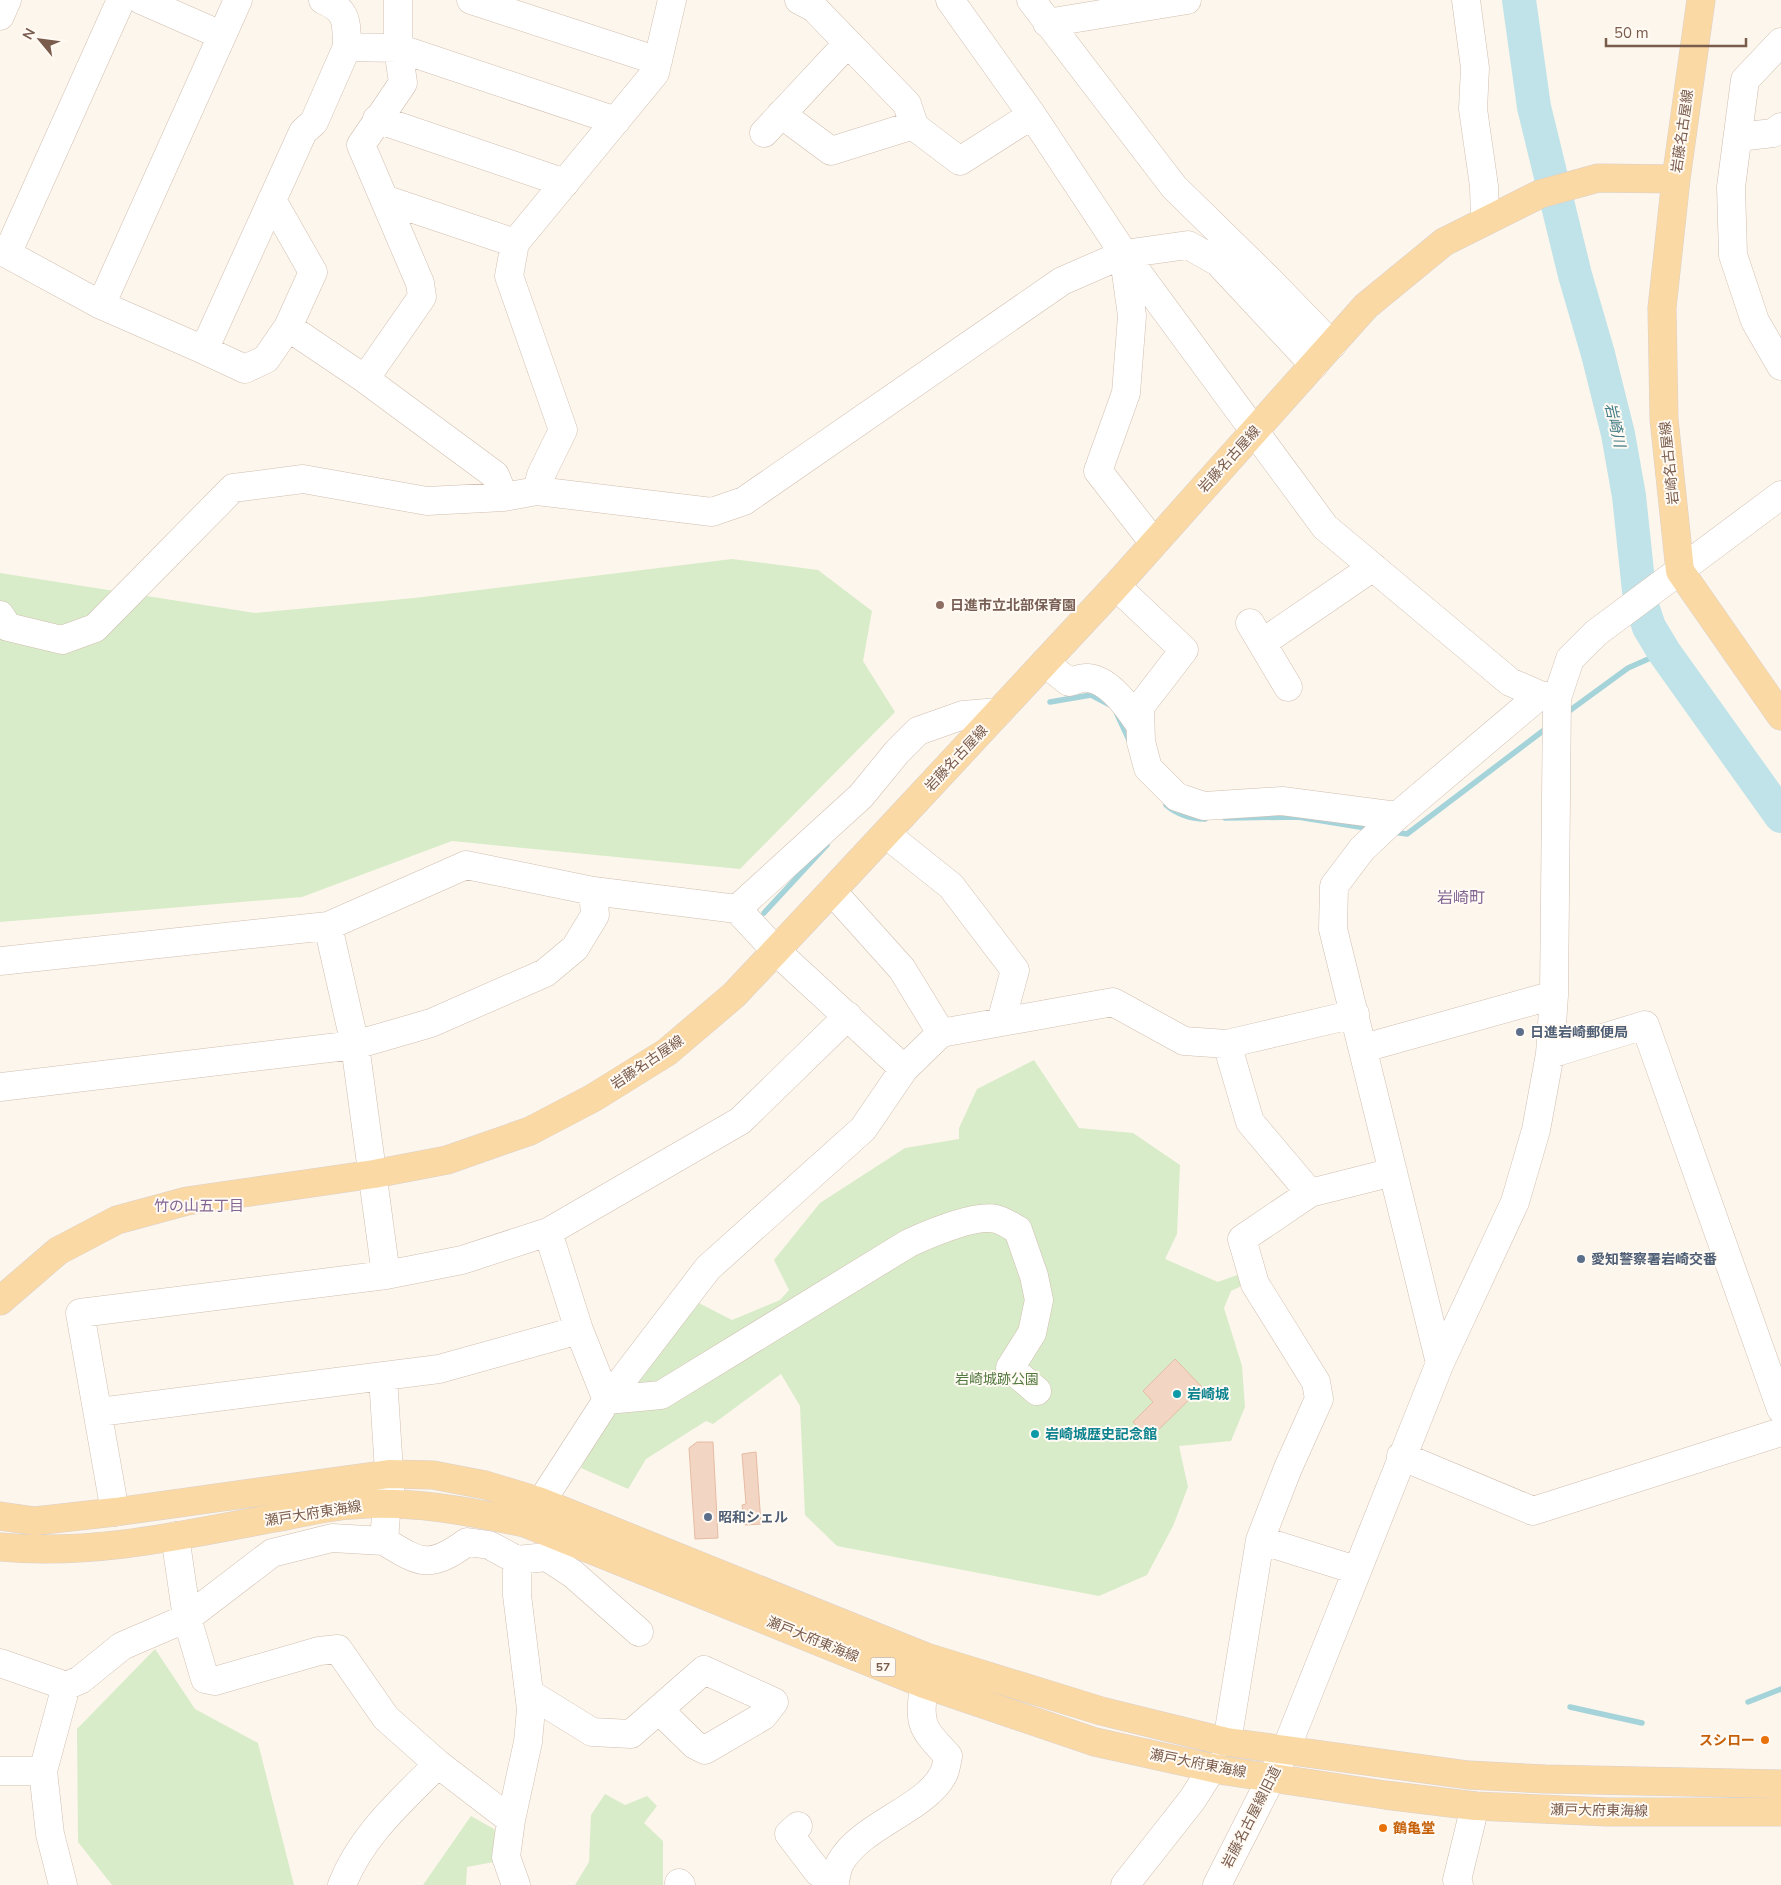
<svg xmlns="http://www.w3.org/2000/svg" width="1781" height="1885" font-family="'Nunito Sans','Noto Sans JP',sans-serif">
  <style>
    .green { fill: #d8ecc9 }
    .lines { fill: none; stroke-linecap: round; stroke-linejoin: round }
    .stream { stroke: #a5d3da; stroke-width: 5.5 }
    .river { stroke: #bfe3e8; stroke-width: 34 }
    .building { fill: #f3d5c3; stroke: #e6bba3 }
    .minor-casing { stroke: #d1beb0; stroke-width: 29 }
    .major-casing { stroke: #dad1cd; stroke-width: 29 }
    .minor { stroke: #fff; stroke-width: 28 }
    .major { stroke: #fbd9a5; stroke-width: 28 }
    .education-dot { fill: #8d6e63; stroke: #fffaf3; stroke-width: 2 }
    .service-dot { fill: #5c6f8a; stroke: #fffaf3; stroke-width: 2 }
    .culture-dot { fill: #0f9aa8; stroke: #fffaf3; stroke-width: 2 }
    .food-dot { fill: #e8710a; stroke: #fffaf3; stroke-width: 2 }
    .labels { text-anchor: middle; stroke-width: 4; stroke-linejoin: round; paint-order: stroke }
    .shield { fill: #fffaf3; stroke: #a28b7f; stroke-width: 1 }
    .shield-label { font-size: 12px; font-weight: bold; fill: #7a5c4d }
    .street-label { font-size: 14px; fill: #7a5c4d; stroke: #fffaf3 }
    .education-label { font-size: 14px; font-weight: bold; fill: #785e54; stroke: #fffaf3; text-anchor: start }
    .service-label { font-size: 14px; font-weight: bold; fill: #4e5e75; stroke: #fffaf3; text-anchor: start }
    .park-label { font-size: 14px; fill: #537a41; stroke: #fffaf3 }
    .culture-label { font-size: 14px; font-weight: bold; fill: #0d838f; stroke: #fffaf3; text-anchor: start }
    .food-label { font-size: 14px; font-weight: bold; fill: #c56008; stroke: #fffaf3; text-anchor: end }
    .water-label { font-size: 15px; font-style: italic; fill: #437c86; stroke: #fffaf3 }
    .neighbourhood-label { font-size: 15px; fill: #846695; stroke: #fffaf3 }
    .quarter-label { font-size: 16px; fill: #846695; stroke: #fffaf3 }
  </style>
  <rect width="100%" height="100%" fill="#fdf6ec"/>
  <path class="green" d="M 732,559 L 818,570 L 872,611 L 863,661 L 895,712 L 740,869 L 452,841 L 302,897 L 0,922 L 0,573 L 255,613 L 414,598 Z
    M 1034,1060 L 1079,1128 L 1133,1133 L 1180,1165 L 1177,1234 L 1165,1259 L 1218,1282 L 1248,1271 L 1258,1278 L 1231,1291 L 1224,1308 L 1242,1366 L 1245,1407 L 1231,1441 L 1179,1446 L 1188,1487 L 1173,1526 L 1147,1575 L 1099,1596 L 837,1546 L 805,1515 L 800,1406 L 781,1374 L 713,1424 L 706,1421 L 646,1459 L 628,1489 L 581,1468 L 616,1398 L 691,1299 L 732,1320 L 780,1300 L 789,1290 L 774,1260 L 820,1203 L 905,1148 L 959,1139 L 959,1128 L 977,1089 Z
    M 155,1649 L 195,1709 L 258,1743 L 294,1885 L 112,1885 L 78,1842 L 77,1729 Z
    M 605,1794 L 625,1805 L 647,1796 L 657,1806 L 644,1823 L 663,1841 L 663,1885 L 575,1885 L 589,1862 L 591,1815 Z
    M 471,1816 L 501,1833 L 499,1861 L 467,1867 L 466,1885 L 423,1885 Z"/>
  <g class="lines">
    <path class="stream" d="M 1050,702 L 1091,695 L 1112,706
      M 1117,714 L 1129,740
      M 1565,714 L 1628,668 L 1664,652
      M 1166,805 C 1176,814 1191,819 1205,819
      M 1225,818 L 1298,817 L 1372,829
      M 1393,832 L 1407,834 L 1548,727
      M 764,913 L 827,845
      M 1748,1702 L 1781,1689
      M 1570,1707 L 1642,1723"/>
    <path class="river" d="M 1519,0 L 1534,107 L 1575,275 L 1598,354 L 1618,434 L 1629,496 L 1640,600 L 1649,627 L 1664,652 L 1781,816"/>
  </g>
  <path class="building" d="M 1175,1359 L 1202,1387 L 1149,1439 L 1133,1422 L 1153,1402 L 1143,1391 Z
    M 697,1442 L 713,1442 L 718,1538 L 695,1539 L 689,1448 Z
    M 756,1452 L 761,1524 L 745,1525 L 742,1505 L 746,1504 L 742,1454 Z"/>
  <g class="lines">
    <defs>
      <path id="minor" d="M 141,0 L 221,35
        M 323,0 C 349,11 346,23 347,47 L 398,48 L 616,121
        M 471,0 L 658,61
        M 799,0 L 814,8 L 907,104 L 914,125 L 919,130 L 960,161 L 1032,115
        M 950,0 L 1032,115 L 1124,254 L 1325,527 L 1510,682 L 1540,695 L 1557,698
        M 1031,0 L 1174,187 L 1269,280 L 1332,345
        M 1466,0 L 1475,68 L 1473,109 L 1484,186 L 1485,221
        M 0,16 L 7,0
        M 1047,23 L 1187,0
        M 1781,42 L 1745,80 L 1731,187 L 1733,255 L 1755,321 L 1781,366
        M 781,114 L 831,151 L 914,125
        M 377,119 L 565,183
        M 764,133 L 847,44
        M 1739,137 L 1773,133 L 1781,127
        M 384,199 L 515,243
        M 0,250 L 101,305 L 204,350 L 303,132 L 314,122 L 347,47
        M 7,254 L 121,0
        M 1124,258 L 1132,316 L 1126,393 L 1098,471 L 1154,543
        M 101,305 L 238,0
        M 288,327 L 365,379 L 495,475 L 504,497
        M 204,350 L 245,369 L 266,359 L 288,327 L 313,272 L 272,200
        M 365,379 L 422,297 L 420,283 L 361,145 L 403,83 L 398,48 L 398,0
        M 537,491 L 541,475 L 563,430 L 509,276 L 515,243 L 655,73 L 672,0
        M 1116,586 L 1184,650 L 1140,707 L 1141,742 L 1148,768 L 1177,797 L 1204,806 L 1282,801 L 1397,816
        M 0,615 L 8,627 L 62,640 L 95,628 L 233,488 L 303,479 L 427,501 L 504,497 L 537,491 L 712,512 L 744,501 L 1062,281 L 1124,254 L 1188,245 L 1218,262 L 1314,365
        M 1250,623 L 1288,687
        M 1262,643 L 1373,567
        M 1045,663 L 1069,682 C 1075,680 1083,677 1088,678 C 1110,680 1129,708 1140,725
        M 886,834 L 951,886 L 1015,970 L 1001,1022
        M 832,891 L 902,969 L 941,1033
        M 737,909 L 861,796 L 897,752 L 918,731 L 963,715 L 999,712
        M 328,926 L 355,1045 L 386,1275
        M 0,961 L 328,926 L 466,865 L 593,891 L 737,909 L 776,951 L 904,1069
        M 1227,1044 L 1250,1122 L 1310,1193
        M 1364,1048 L 1554,995
        M 1550,1054 L 1645,1025 L 1781,1409
        M 0,1087 L 355,1045 L 431,1023 L 545,973 L 575,948 L 595,915 L 593,891
        M 548,1232 L 579,1330 L 607,1400
        M 1440,1363 L 1333,929 L 1334,886 L 1362,849 L 1397,816 L 1540,695
        M 607,1400 L 661,1395 L 909,1243 C 929,1234 975,1214 996,1219 C 1004,1221 1011,1226 1018,1230 L 1034,1276 L 1039,1300 L 1032,1333 L 1010,1368 L 1037,1391
        M 99,1412 L 439,1369 L 579,1330
        M 1401,1456 L 1533,1511 L 1781,1432
        M 541,1502 L 607,1400 L 708,1268 L 863,1129 L 904,1069 L 941,1033 L 1113,1002 L 1184,1041 L 1227,1044 L 1355,1014
        M 115,1512 L 80,1313 L 386,1275 L 462,1260 L 548,1232 L 740,1121 L 848,1016
        M 175,1536 L 187,1618 L 205,1679 L 215,1681 L 319,1651 L 338,1649 L 386,1718 L 438,1764 L 511,1820
        M 1260,1540 L 1356,1570
        M 384,1541 C 420,1563 429,1570 467,1542 L 489,1545 L 517,1560 L 547,1557 L 573,1574 L 639,1632
        M 0,1663 L 66,1686
        M 529,1693 L 592,1732 L 631,1734 L 704,1670 L 774,1702 L 763,1716 L 705,1750 L 695,1745 L 659,1710
        M 1227,1742 L 1260,1540 L 1288,1468 L 1319,1399 L 1316,1382 L 1255,1284 L 1242,1239 L 1310,1193 L 1393,1172
        M 0,1771 L 43,1771
        M 798,1826 L 789,1834 L 818,1872 L 835,1882
        M 679,1883 L 681,1885
        M 63,1885 L 50,1834 L 43,1771 L 66,1686 L 80,1680 L 122,1646 L 187,1618 L 272,1553 L 332,1538 L 384,1541 L 386,1515 L 391,1503 L 383,1377
        M 342,1885 C 361,1836 401,1801 438,1764
        M 516,1885 L 506,1857 L 511,1820 L 528,1742 L 531,1709 L 517,1595 L 517,1560
        M 834,1885 C 836,1878 837,1869 840,1863 C 861,1825 924,1810 943,1775 C 946,1770 947,1761 948,1756 C 920,1726 919,1725 924,1684
        M 1125,1885 L 1192,1800 L 1213,1767
        M 1217,1885 L 1286,1749 L 1440,1363 L 1515,1202 L 1536,1130 L 1550,1054 L 1554,995 L 1557,698 L 1570,659 L 1596,633 L 1781,495
        M 1459,1885 L 1457,1880 L 1475,1806"/>
      <path id="major" d="M 1701,0 L 1676,179 L 1662,308 L 1664,419 L 1680,571 L 1781,716
        M 0,1301 L 58,1251 L 117,1220 L 187,1201 L 374,1174 L 447,1160 L 530,1131 L 593,1098 L 667,1052 L 734,995 L 832,891 L 1116,586 L 1366,306 L 1444,242 L 1540,194 L 1598,178 L 1676,179
        M 0,1516 L 35,1521 L 115,1512 L 389,1474 L 433,1475 L 485,1485 L 541,1502 L 926,1657 L 1101,1711 L 1227,1742 L 1468,1775 L 1545,1779 L 1781,1784
        M 0,1547 C 92,1556 184,1535 274,1518 C 300,1514 326,1506 352,1505 C 411,1500 467,1511 525,1523 L 924,1684 L 1095,1742 L 1226,1771 L 1385,1795 L 1475,1806 L 1608,1812 L 1781,1812"/>
    </defs>
    <use href="#minor" class="minor-casing"/>
    <use href="#major" class="major-casing"/>
    <use href="#minor" class="minor"/>
    <use href="#major" class="major"/>
  </g>
  <circle class="education-dot" cx="940" cy="605" r="5"/>
  <g class="service-dot">
    <circle cx="1520" cy="1032" r="5"/>
    <circle cx="1581" cy="1259" r="5"/>
    <circle cx="708" cy="1517" r="5"/>
  </g>
  <g class="culture-dot">
    <circle cx="1177" cy="1394" r="5"/>
    <circle cx="1035" cy="1434" r="5"/>
  </g>
  <g class="food-dot">
    <circle cx="1765" cy="1740" r="5"/>
    <circle cx="1383" cy="1828" r="5"/>
  </g>
  <g class="labels">
    <rect class="shield" x="870.5" y="1657.5" width="25" height="19" rx="4"/>
    <g class="shield-label">
      <text x="883" y="1671">57</text>
    </g>
    <g class="street-label">
      <text transform="translate(1682 131) rotate(-82)" y="5">岩藤名古屋線</text>
      <text transform="translate(1229 459) rotate(-48)" y="5">岩藤名古屋線</text>
      <text transform="translate(1669 463) rotate(-96)" y="5">岩崎名古屋線</text>
      <text transform="translate(956 758) rotate(-47)" y="5">岩藤名古屋線</text>
      <text transform="translate(647 1062) rotate(-34)" y="5">岩藤名古屋線</text>
      <text transform="translate(313 1513) rotate(-9)" y="5">瀬戸大府東海線</text>
      <text transform="translate(813 1639) rotate(22)" y="5">瀬戸大府東海線</text>
      <text transform="translate(1198 1763) rotate(11)" y="5">瀬戸大府東海線</text>
      <text transform="translate(1599 1810) rotate(1)" y="5">瀬戸大府東海線</text>
      <text transform="translate(1251 1817) rotate(-63)" y="5">岩藤名古屋線旧道</text>
    </g>
    <g class="education-label">
      <text x="950" y="610">日進市立北部保育園</text>
    </g>
    <g class="service-label">
      <text x="1530" y="1037">日進岩崎郵便局</text>
      <text x="1591" y="1264">愛知警察署岩崎交番</text>
      <text x="718" y="1522">昭和シェル</text>
    </g>
    <g class="park-label">
      <text x="997" y="1384">岩崎城跡公園</text>
    </g>
    <g class="culture-label">
      <text x="1187" y="1399">岩崎城</text>
      <text x="1045" y="1439">岩崎城歴史記念館</text>
    </g>
    <g class="food-label">
      <text x="1755" y="1745">スシロー</text>
      <text x="1393" y="1833" text-anchor="start">鶴亀堂</text>
    </g>
    <g class="water-label">
      <text transform="translate(1615 425) rotate(77)" y="5">岩崎川</text>
    </g>
    <g class="neighbourhood-label">
      <text x="199" y="1211">竹の山五丁目</text>
    </g>
    <g class="quarter-label">
      <text x="1461" y="903">岩崎町</text>
    </g>
  </g>
  <g transform="translate(40 40) rotate(299)" stroke="#fffaf3" stroke-width="4" paint-order="stroke">
  <path d="M0-4L9 19L0 12L-9 19Z" fill="#7a5c4d"/>
  <text y="-8" font-size="14" font-weight="bold" text-anchor="middle" fill="#7a5c4d">N</text>
  </g>
  <path d="M1606 38v8h140v-8" fill="none" stroke="#7a5c4d" stroke-width="2.5"/>
  <text x="1614" y="38" font-size="15" fill="#7a5c4d" stroke="#fffaf3" stroke-width="4" paint-order="stroke">50 m</text>
</svg>
